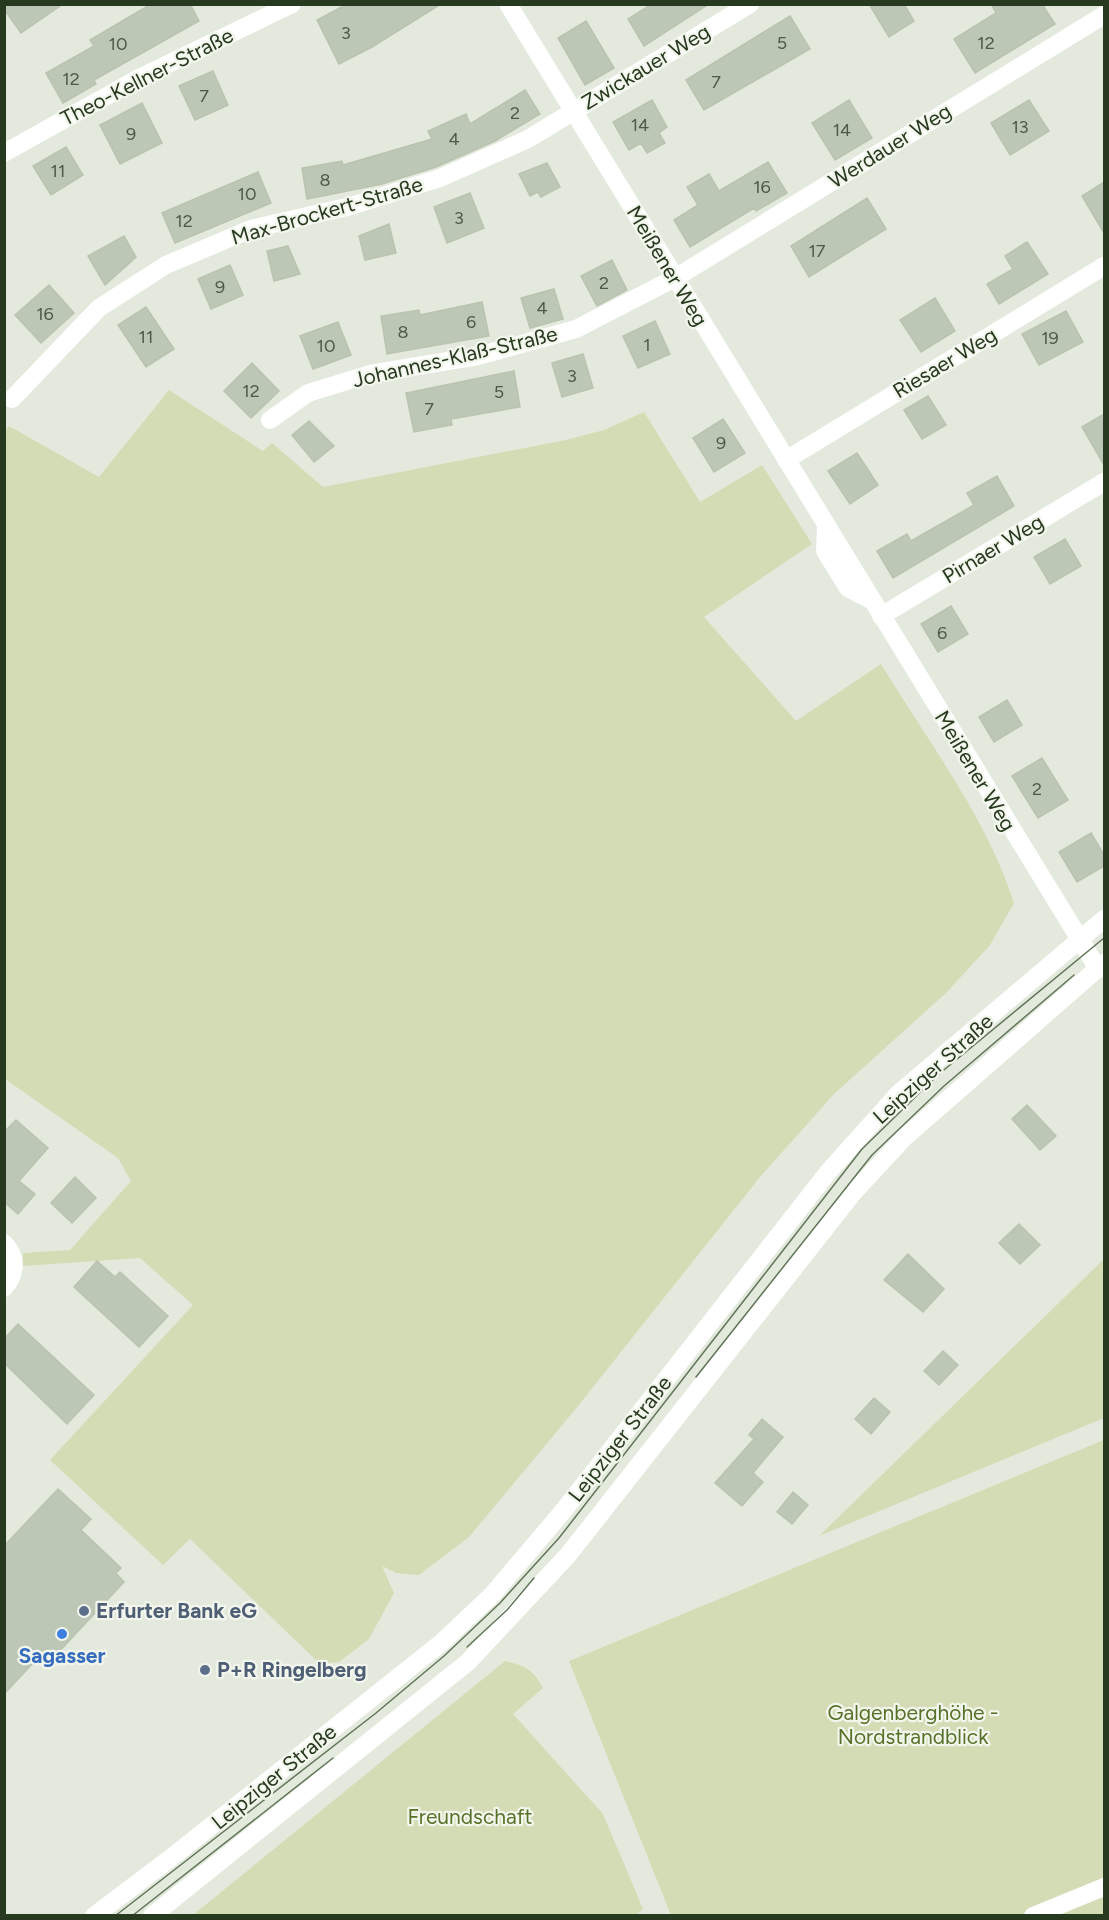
<svg xmlns="http://www.w3.org/2000/svg" width="1109" height="1920" font-family="Figtree,sans-serif">
  <style>
    .green { fill: #d3dcb4 }
    .building { fill: #bdc7b5; stroke: #b9c3af; stroke-width: 1.5 }
    .lines { fill: none; stroke-linecap: round; stroke-linejoin: round }
    .minor { stroke: #fff; stroke-width: 18 }
    .secondary { stroke: #fff; stroke-width: 18 }
    .tram { stroke: #617558; stroke-width: 1.5 }
    .service-dot { fill: #5c6f8a; stroke: #f2f6ed; stroke-width: 2 }
    .shop-dot { fill: #3f7fe0; stroke: #f2f6ed; stroke-width: 2 }
    .labels { text-anchor: middle; stroke-width: 4.5; stroke-linejoin: round; paint-order: stroke }
    .number-label { font-size: 18px; fill: #4c5c44 }
    .street-label { font-size: 21px; fill: #27391e; stroke: #f2f6ed }
    .service-label { font-size: 21px; font-weight: bold; fill: #4e5e75; stroke: #f2f6ed; text-anchor: start }
    .shop-label { font-size: 21px; font-weight: bold; fill: #366cbe; stroke: #f2f6ed }
    .park-label { font-size: 21px; fill: #587128; stroke: #f2f6ed }
  </style>
  <rect width="100%" height="100%" fill="#e3eadd"/>
  <path class="green" d="M 169,390 L 263,451 L 272,443 L 323,487 L 566,440 L 604,430 L 644,412 L 700,502 L 762,465 L 812,544 L 704,617 L 796,721 L 881,664 C 926,738 989,822 1014,903 L 990,945 L 946,993 L 834,1094 L 760,1177 L 578,1406 L 469,1537 L 419,1575 L 396,1573 L 382,1566 L 394,1593 L 369,1639 L 339,1662 L 320,1664 L 190,1539 L 163,1565 L 50,1460 L 193,1305 L 140,1258 L 23,1266 L 23,1253 L 70,1250 L 131,1181 L 118,1158 L 5,1079 L 5,431 L 9,426 L 99,477 Z
    M 1104,1259 L 1104,1418 L 819,1536 Z
    M 1104,1440 L 1104,1915 L 671,1915 L 569,1661 Z
    M 505,1661 C 524,1665 534,1670 543,1688 L 513,1714 L 603,1814 L 643,1909 L 635,1916 L 193,1915 Z"/>
  <path class="building" d="M 4,4 L 63,4 L 21,33 L 4,9 Z
    M 151,4 L 190,4 L 199,21 L 94,80 L 96,84 L 63,103 L 46,73 L 94,46 L 90,40 Z
    M 347,4 L 441,4 L 372,47 L 339,64 L 317,20 Z
    M 652,4 L 709,4 L 644,46 L 628,19 Z
    M 869,4 L 904,4 L 914,21 L 889,37 Z
    M 991,4 L 1042,4 L 1055,24 L 975,73 L 954,39 L 996,13 Z
    M 790,16 L 810,49 L 704,110 L 686,80 Z
    M 586,21 L 614,68 L 585,85 L 558,38 Z
    M 213,71 L 228,105 L 195,120 L 179,86 Z
    M 525,90 L 540,114 L 495,141 L 436,167 L 382,184 L 307,199 L 302,168 L 342,161 L 343,165 L 432,139 L 428,131 L 466,114 L 470,124 Z
    M 652,100 L 667,127 L 659,133 L 665,143 L 647,153 L 641,143 L 629,150 L 613,122 Z
    M 849,100 L 872,138 L 835,160 L 812,123 Z
    M 1029,100 L 1049,131 L 1010,155 L 991,123 Z
    M 142,103 L 162,143 L 120,164 L 100,125 Z
    M 66,147 L 83,175 L 51,195 L 33,166 Z
    M 768,162 L 787,193 L 756,211 L 754,208 L 690,247 L 674,220 L 698,205 L 687,187 L 709,174 L 719,191 Z
    M 547,163 L 560,187 L 541,197 L 538,192 L 530,196 L 519,174 Z
    M 258,172 L 271,203 L 175,243 L 162,213 Z
    M 1104,182 L 1104,233 L 1082,196 Z
    M 470,193 L 484,228 L 447,243 L 434,207 Z
    M 867,198 L 886,229 L 809,277 L 791,246 Z
    M 389,224 L 396,253 L 365,260 L 359,236 Z
    M 124,236 L 136,257 L 105,285 L 88,256 Z
    M 1027,242 L 1048,274 L 999,304 L 987,284 L 1013,269 L 1005,256 Z
    M 288,246 L 300,274 L 274,281 L 267,251 Z
    M 612,260 L 627,290 L 597,306 L 581,276 Z
    M 230,265 L 243,295 L 211,309 L 198,279 Z
    M 49,285 L 74,313 L 41,343 L 15,315 Z
    M 554,289 L 563,319 L 530,328 L 521,298 Z
    M 935,298 L 955,331 L 921,352 L 900,320 Z
    M 482,302 L 489,336 L 387,354 L 381,316 L 419,310 L 420,315 Z
    M 146,307 L 174,349 L 146,367 L 118,325 Z
    M 1066,311 L 1083,342 L 1039,365 L 1022,334 Z
    M 655,321 L 670,354 L 638,368 L 623,336 Z
    M 338,322 L 351,355 L 313,369 L 300,336 Z
    M 583,354 L 593,388 L 562,397 L 552,363 Z
    M 252,363 L 279,391 L 251,418 L 224,391 Z
    M 514,371 L 520,407 L 451,419 L 452,425 L 414,432 L 406,393 Z
    M 928,396 L 946,425 L 922,439 L 904,410 Z
    M 1104,414 L 1104,465 L 1082,427 Z
    M 723,419 L 745,453 L 714,472 L 693,438 Z
    M 309,421 L 334,446 L 314,462 L 292,435 Z
    M 857,453 L 878,485 L 850,504 L 828,471 Z
    M 997,476 L 1014,506 L 893,578 L 877,551 L 907,534 L 911,541 L 974,505 L 967,493 Z
    M 1065,539 L 1081,566 L 1050,584 L 1034,557 Z
    M 951,606 L 968,634 L 938,652 L 921,624 Z
    M 1007,700 L 1022,725 L 994,742 L 979,717 Z
    M 1042,758 L 1068,800 L 1038,818 L 1012,776 Z
    M 1091,833 L 1104,855 L 1104,866 L 1077,882 L 1059,852 Z
    M 1027,1105 L 1056,1136 L 1040,1150 L 1012,1119 Z
    M 16,1120 L 48,1148 L 19,1181 L 35,1194 L 18,1214 L 4,1202 L 4,1132 Z
    M 75,1177 L 96,1198 L 72,1223 L 51,1203 Z
    M 1019,1224 L 1040,1245 L 1020,1264 L 999,1243 Z
    M 908,1254 L 944,1289 L 923,1312 L 884,1280 Z
    M 97,1261 L 115,1277 L 120,1272 L 168,1316 L 139,1347 L 74,1287 Z
    M 18,1324 L 94,1395 L 67,1424 L 4,1363 L 4,1339 Z
    M 943,1351 L 958,1365 L 939,1385 L 924,1371 Z
    M 874,1398 L 890,1412 L 871,1434 L 855,1419 Z
    M 762,1419 L 783,1437 L 753,1473 L 763,1482 L 742,1506 L 715,1483 L 754,1439 L 749,1435 Z
    M 58,1489 L 91,1519 L 81,1530 L 121,1568 L 116,1573 L 124,1582 L 55,1656 L 47,1648 L 4,1694 L 4,1546 Z
    M 793,1492 L 808,1505 L 792,1524 L 777,1512 Z"/>
  <g class="lines">
    <path class="minor" d="M 508,4 L 1098,969
      M 4,153 L 139,78 L 292,4
      M 12,399 L 99,308 L 166,265 L 251,229 L 351,206 L 440,178 L 528,139 L 750,4
      M 270,420 L 308,393 L 370,374 L 478,356 L 576,329 L 675,278 L 1104,15
      M 786,460 L 1104,266
      M 826,527 L 825,551 L 848,588 L 869,599
      M 881,616 L 1104,482
      M 4,1243 C 18,1257 16,1275 4,1288
      M 1033,1916 L 1104,1887"/>
    <path class="secondary" d="M 94,1916 L 172,1857 L 441,1643 L 492,1595 L 564,1510 L 829,1171 L 899,1093 L 1104,919
      M 152,1916 L 468,1662 L 568,1555 L 853,1193 L 905,1137 L 1104,963"/>
    <path class="tram" d="M 696,1377 L 872,1155 L 944,1086 L 1074,975
      M 467,1647 L 507,1610 L 534,1578
      M 115,1916 L 376,1713 L 444,1656 L 500,1603 L 559,1538 L 862,1149 L 939,1074 L 1104,938
      M 132,1916 L 333,1758"/>
  </g>
  <g class="service-dot">
    <circle cx="84" cy="1611" r="6"/>
    <circle cx="205" cy="1670" r="6"/>
  </g>
  <circle class="shop-dot" cx="62" cy="1634" r="6"/>
  <g class="labels">
    <g class="number-label">
      <text x="346" y="39">3</text>
      <text x="782" y="49">5</text>
      <text x="986" y="49">12</text>
      <text x="118" y="50">10</text>
      <text x="71" y="85">12</text>
      <text x="716" y="88">7</text>
      <text x="204" y="102">7</text>
      <text x="515" y="119">2</text>
      <text x="640" y="131">14</text>
      <text x="1020" y="133">13</text>
      <text x="842" y="136">14</text>
      <text x="131" y="140">9</text>
      <text x="454" y="145">4</text>
      <text x="58" y="177">11</text>
      <text x="325" y="186">8</text>
      <text x="762" y="193">16</text>
      <text x="247" y="200">10</text>
      <text x="459" y="224">3</text>
      <text x="184" y="227">12</text>
      <text x="817" y="257">17</text>
      <text x="604" y="289">2</text>
      <text x="220" y="293">9</text>
      <text x="542" y="314">4</text>
      <text x="45" y="320">16</text>
      <text x="471" y="328">6</text>
      <text x="403" y="338">8</text>
      <text x="146" y="343">11</text>
      <text x="1050" y="344">19</text>
      <text x="647" y="351">1</text>
      <text x="326" y="352">10</text>
      <text x="572" y="382">3</text>
      <text x="251" y="397">12</text>
      <text x="499" y="398">5</text>
      <text x="429" y="415">7</text>
      <text x="721" y="449">9</text>
      <text x="942" y="639">6</text>
      <text x="1037" y="795">2</text>
    </g>
    <g class="street-label">
      <text transform="translate(646 67) rotate(-31)" y="7">Zwickauer Weg</text>
      <text transform="translate(147 77) rotate(-27)" y="7">Theo-Kellner-Straße</text>
      <text transform="translate(890 146) rotate(-32)" y="7">Werdauer Weg</text>
      <text transform="translate(327 211) rotate(-16)" y="7">Max-Brockert-Straße</text>
      <text transform="translate(667 266) rotate(59)" y="7">Meißener Weg</text>
      <text transform="translate(455 357) rotate(-13)" y="7">Johannes-Klaß-Straße</text>
      <text transform="translate(945 363) rotate(-31)" y="7">Riesaer Weg</text>
      <text transform="translate(993 549) rotate(-31)" y="7">Pirnaer Weg</text>
      <text transform="translate(975 771) rotate(59)" y="7">Meißener Weg</text>
      <text transform="translate(933 1069) rotate(-42)" y="7">Leipziger Straße</text>
      <text transform="translate(620 1439) rotate(-52)" y="7">Leipziger Straße</text>
      <text transform="translate(274 1777) rotate(-39)" y="7">Leipziger Straße</text>
    </g>
    <g class="service-label">
      <text x="96" y="1618">Erfurter Bank eG</text>
      <text x="217" y="1677">P+R Ringelberg</text>
    </g>
    <g class="shop-label">
      <text x="62" y="1663">Sagasser</text>
    </g>
    <g class="park-label">
      <text x="913" y="1720">Galgenberghöhe -<tspan x="913" dy="24">Nordstrandblick</tspan></text>
      <text x="470" y="1824">Freundschaft</text>
    </g>
  </g>
  <rect width="1109" height="1920" fill="none" stroke="#27391e" stroke-width="12"/>
</svg>
